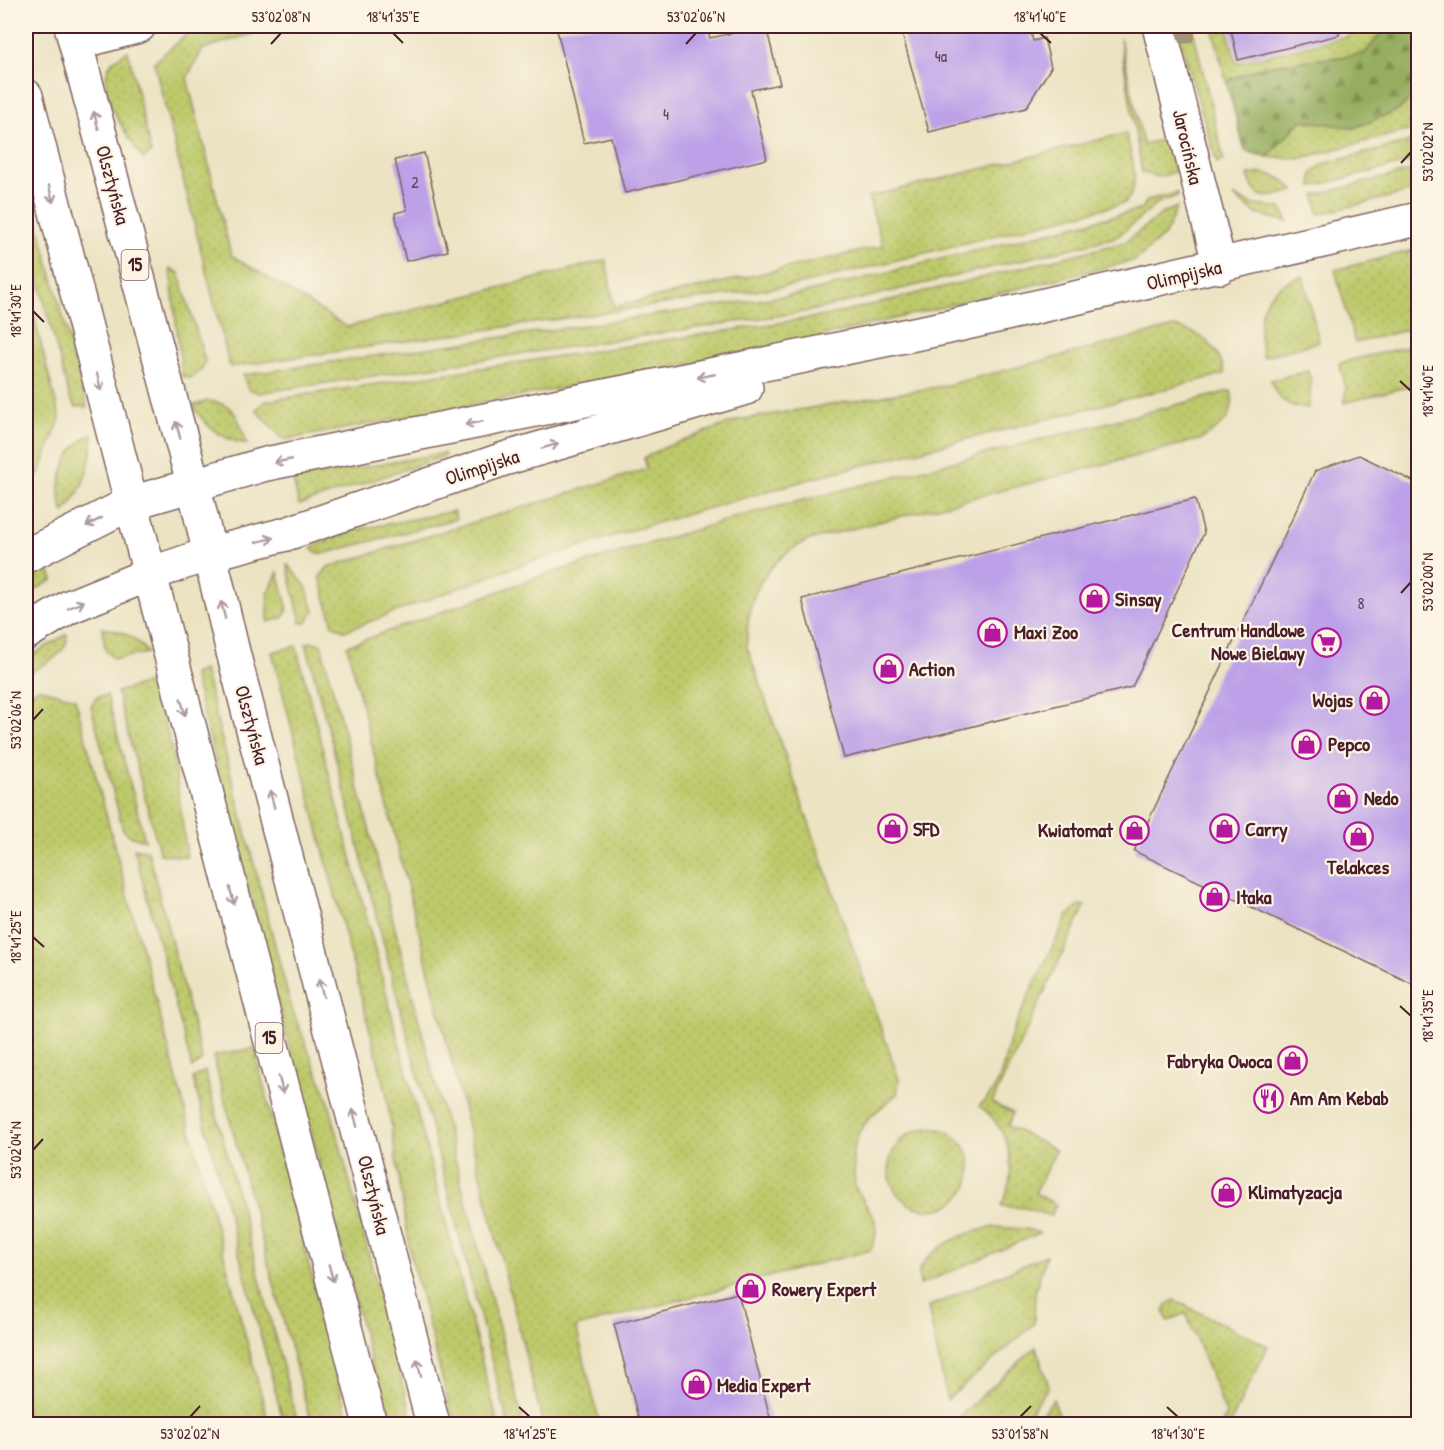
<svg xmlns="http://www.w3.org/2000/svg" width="1444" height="1450" font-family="'Patrick Hand',sans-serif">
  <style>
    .grass { fill: url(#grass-dots); stroke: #84744b; stroke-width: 1.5 }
    .forest { fill: url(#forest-firs); stroke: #706645; stroke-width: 1.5 }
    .building { fill: #bca0e8 }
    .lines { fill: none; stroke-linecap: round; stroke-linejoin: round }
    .minor-casing { stroke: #826460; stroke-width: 36 }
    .major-casing { stroke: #826460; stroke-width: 36 }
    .minor { stroke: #fff; stroke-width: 33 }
    .major { stroke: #fff; stroke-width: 33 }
    .tree { fill: #a59379 }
    .oneway { stroke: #ae9aa0 }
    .ticks { fill: none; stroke: #4a1f2b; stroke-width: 2 }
    .labels { text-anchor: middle; stroke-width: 4.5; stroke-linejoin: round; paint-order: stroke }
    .number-label { font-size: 16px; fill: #663f5a }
    .shield { fill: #fcf5e5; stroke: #7f5f63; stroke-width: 1.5 }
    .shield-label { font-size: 18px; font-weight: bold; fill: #4a1f2b }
    .street-label { font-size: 20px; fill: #4a1f2b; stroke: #fcf5e5 }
    .poi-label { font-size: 20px; font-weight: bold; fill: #4a1f2b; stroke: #fcf5e5; text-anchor: start }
    .neatline { fill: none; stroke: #4a1f2b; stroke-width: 2 }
    .ticks-label { font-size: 15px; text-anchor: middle; fill: #4a1f2b }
  </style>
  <defs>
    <pattern id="grass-dots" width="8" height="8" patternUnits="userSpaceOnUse" patternTransform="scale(1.5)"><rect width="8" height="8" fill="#bdc96b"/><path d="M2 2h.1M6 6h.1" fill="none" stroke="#a4ac5d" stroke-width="1.8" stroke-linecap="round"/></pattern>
    <pattern id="forest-firs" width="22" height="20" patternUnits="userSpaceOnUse" patternTransform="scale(1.5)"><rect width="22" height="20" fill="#96ad5f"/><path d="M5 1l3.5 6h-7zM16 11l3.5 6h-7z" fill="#7c8c4f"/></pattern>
  </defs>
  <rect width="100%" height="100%" fill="#fcf5e5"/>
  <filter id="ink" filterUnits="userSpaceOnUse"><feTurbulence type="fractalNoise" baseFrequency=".0167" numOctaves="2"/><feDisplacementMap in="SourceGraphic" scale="12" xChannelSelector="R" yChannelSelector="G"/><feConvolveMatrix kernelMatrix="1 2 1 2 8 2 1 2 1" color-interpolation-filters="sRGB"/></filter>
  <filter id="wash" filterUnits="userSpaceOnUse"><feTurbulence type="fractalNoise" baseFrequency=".008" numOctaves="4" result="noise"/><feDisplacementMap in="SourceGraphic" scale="24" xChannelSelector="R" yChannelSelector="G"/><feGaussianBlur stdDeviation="1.35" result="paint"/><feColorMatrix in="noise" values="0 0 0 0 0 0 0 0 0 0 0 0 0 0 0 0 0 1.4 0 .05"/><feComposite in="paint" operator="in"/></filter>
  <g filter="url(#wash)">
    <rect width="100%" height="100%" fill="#ebe3c2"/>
    <path class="grass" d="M 209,26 L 277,26 L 203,49 L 187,78 L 231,255 L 347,327 L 606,260 L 614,307 L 883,246 L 868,197 L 1126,133 C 1131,156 1143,185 1125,203 L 801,284 L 230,367 L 154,62 L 191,31 Z
      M 1176,26 L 1192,26 L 1224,160 L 1217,163 Z
      M 1212,26 L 1227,26 L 1236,63 L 1389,26 L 1403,26 L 1383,31 L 1364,54 L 1264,66 L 1226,81 Z
      M 1120,39 L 1143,144 L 1167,139 L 1175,172 L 1159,177 L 1142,173 Z
      M 128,51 L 151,153 L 143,159 C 128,135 91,90 112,62 C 116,58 123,54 128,51 Z
      M 1418,90 L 1418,128 L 1298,159 L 1267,157 L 1302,120 L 1354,128 L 1399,110 Z
      M 1418,140 L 1418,160 L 1312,187 L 1312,174 L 1323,164 Z
      M 1418,169 L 1418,190 L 1319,214 L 1315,195 Z
      M 1261,173 C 1276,175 1285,179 1294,191 C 1268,197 1257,205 1248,175 Z
      M 26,178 L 87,407 L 76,407 L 70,399 L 26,232 Z
      M 1178,193 L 1178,196 L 1159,202 L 1117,237 L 810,311 L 259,393 L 248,389 L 243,375 L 805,293 L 1142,209 L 1147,200 Z
      M 1233,196 L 1254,205 L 1281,208 L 1288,222 L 1256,214 Z
      M 1177,207 L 1165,235 L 1136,260 L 766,350 L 284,440 L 256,410 L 265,401 L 830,315 L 1125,242 L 1163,213 Z
      M 1418,249 L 1418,327 L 1355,343 L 1335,270 Z
      M 170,268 L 179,273 L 205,361 L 202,370 L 190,378 L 182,376 Z
      M 1303,276 L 1319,342 L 1263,357 C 1255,318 1259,289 1303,276 Z
      M 26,285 L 60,419 L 41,469 L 26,494 Z
      M 1174,327 C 1201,331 1219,347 1225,374 L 828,474 L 632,530 L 512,568 L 345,631 L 333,625 L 320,577 L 328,567 L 647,469 L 644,458 L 663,448 L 738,420 L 943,386 Z
      M 1418,344 L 1418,384 L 1344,403 L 1346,387 L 1339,363 Z
      M 1308,371 L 1311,382 L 1309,408 C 1289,408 1275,399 1271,380 Z
      M 1231,391 C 1237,416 1221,427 1202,439 L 809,540 C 764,561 745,598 747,647 L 899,1079 L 897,1094 L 870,1117 L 859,1132 L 853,1151 L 855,1187 L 875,1220 L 876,1235 L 871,1250 L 576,1327 L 600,1424 L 543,1424 L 347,646 L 538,577 L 744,515 Z
      M 207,401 C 237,403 238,418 247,444 C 221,439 207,428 193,406 Z
      M 93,434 C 91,465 85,488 64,513 C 52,486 66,445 93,434 Z
      M 444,453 L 445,456 L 299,505 L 293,479 Z
      M 454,511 L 456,519 L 323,554 L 316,552 L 311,547 L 356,530 Z
      M 287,564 L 306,586 L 314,611 L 306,623 L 301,623 Z
      M 48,566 L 53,580 L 26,595 L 26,580 Z
      M 278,572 L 288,610 L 282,618 L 268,622 L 268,594 Z
      M 102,628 C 122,630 135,636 147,653 L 114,659 L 106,651 Z
      M 67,634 C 70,655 40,666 26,675 L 26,659 Z
      M 313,642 L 321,644 L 524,1424 L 508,1424 L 306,643 Z
      M 296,646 L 498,1424 L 454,1424 L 411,1257 L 386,1092 L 272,652 Z
      M 204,670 L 291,1007 L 328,1099 L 413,1424 L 387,1424 L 193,674 Z
      M 154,681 L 173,754 L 187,857 L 160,854 L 117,692 Z
      M 38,688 L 75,698 L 269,1424 L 26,1424 L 26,697 Z
      M 107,695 L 145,840 L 132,837 L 123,830 L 91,706 L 97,697 Z
      M 134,848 L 148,851 L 202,1060 L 192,1068 Z
      M 1080,905 L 1085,906 L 992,1103 L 1013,1113 L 1008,1126 L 1056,1150 L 1035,1193 L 1056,1204 L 1051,1216 L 1026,1208 L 1001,1206 C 1019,1172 1011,1129 979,1106 C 1007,1082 1001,1062 1013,1031 C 1029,992 1049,955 1067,917 Z
      M 254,1048 L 349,1424 L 311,1424 L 213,1056 Z
      M 205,1071 L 298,1424 L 284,1424 L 193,1078 Z
      M889 1169a41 41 0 1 1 82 0a41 41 0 1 1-82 0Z
      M 994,1227 L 1026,1229 L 1040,1233 L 920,1285 L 919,1270 C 932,1245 968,1231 994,1227 Z
      M 1046,1255 L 1035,1292 L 1034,1324 L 947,1400 L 928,1307 Z
      M 1174,1300 L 1268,1346 L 1230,1424 L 1222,1424 L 1226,1414 L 1186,1313 L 1168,1321 L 1164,1312 L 1167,1305 Z
      M 1036,1347 L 1049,1386 L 1021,1424 L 956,1424 L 955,1420 Z
      M 1053,1399 L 1062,1424 L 1034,1424 Z"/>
    <path class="forest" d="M 1403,26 L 1418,26 L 1418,90 L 1399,110 L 1354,128 L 1302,120 L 1267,157 L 1245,151 L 1226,81 L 1264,66 L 1364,54 L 1383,31 Z"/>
    <g id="blocks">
      <path class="building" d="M 576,26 L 706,26 L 710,38 L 766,26 L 780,84 L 751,90 L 767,159 L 625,193 L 611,137 L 584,143 L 557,30 Z
        M 900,26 L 1029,26 L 1033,41 L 1044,38 L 1051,67 L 1026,108 L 929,132 Z
        M 1230,26 L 1338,26 L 1339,35 L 1238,60 Z
        M 424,153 L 448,251 L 406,261 L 395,213 L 407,210 L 395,160 Z
        M 1359,455 L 1419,484 L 1419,987 L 1134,851 L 1315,471 Z
        M 1195,499 L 1204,533 L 1132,687 L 844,758 L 802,599 Z
        M 738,1293 L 772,1425 L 640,1425 L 614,1324 Z"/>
    </g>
  </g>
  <g filter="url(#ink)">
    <use href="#blocks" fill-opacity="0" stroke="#826460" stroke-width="1.5"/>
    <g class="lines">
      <defs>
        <path id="minor" d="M 1159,26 L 1220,267
          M 76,43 L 139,26"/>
        <path id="major" d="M 71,26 L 194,487 L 233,652 L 433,1424
          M 26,96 L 370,1424
          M 26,556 L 131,503 L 266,464 L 949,327 L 1418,219
          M 26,633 L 69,607 L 150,574 L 209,554 L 286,534 L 504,459 L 746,388"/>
      </defs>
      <use href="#minor" class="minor-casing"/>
      <use href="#major" class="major-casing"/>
      <use href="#minor" class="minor"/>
      <use href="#major" class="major"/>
    </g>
    <circle class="tree" cx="1186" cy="35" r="9"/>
    <defs><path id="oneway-shaft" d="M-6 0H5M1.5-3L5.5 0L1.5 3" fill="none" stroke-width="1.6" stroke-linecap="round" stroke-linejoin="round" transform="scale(1.5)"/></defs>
    <g class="oneway">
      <use href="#oneway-shaft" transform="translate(96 120) rotate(-105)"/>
      <use href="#oneway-shaft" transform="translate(51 194) rotate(76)"/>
      <use href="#oneway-shaft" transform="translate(706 376) rotate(169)"/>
      <use href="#oneway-shaft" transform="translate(99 382) rotate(76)"/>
      <use href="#oneway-shaft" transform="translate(474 423) rotate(169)"/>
      <use href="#oneway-shaft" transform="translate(178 430) rotate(-105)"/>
      <use href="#oneway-shaft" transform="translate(550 446) rotate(-17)"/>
      <use href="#oneway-shaft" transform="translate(283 461) rotate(169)"/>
      <use href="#oneway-shaft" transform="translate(94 522) rotate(153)"/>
      <use href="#oneway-shaft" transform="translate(265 540) rotate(-14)"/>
      <use href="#oneway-shaft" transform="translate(76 605) rotate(-23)"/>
      <use href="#oneway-shaft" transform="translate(223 610) rotate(-104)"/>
      <use href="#oneway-shaft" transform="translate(183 707) rotate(75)"/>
      <use href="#oneway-shaft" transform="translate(272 799) rotate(-105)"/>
      <use href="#oneway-shaft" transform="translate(232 896) rotate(75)"/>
      <use href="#oneway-shaft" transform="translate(321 988) rotate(-105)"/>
      <use href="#oneway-shaft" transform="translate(281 1085) rotate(75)"/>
      <use href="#oneway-shaft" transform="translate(355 1118) rotate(-104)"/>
      <use href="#oneway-shaft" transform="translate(331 1273) rotate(75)"/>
      <use href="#oneway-shaft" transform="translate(419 1368) rotate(-104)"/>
    </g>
  </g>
  <path class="ticks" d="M 393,33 L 403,43M 1040,33 L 1051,43M 271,44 L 281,33M 686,44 L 696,33M 1401,163 L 1411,152M 33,311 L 44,322M 1400,381 L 1411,391M 1401,593 L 1411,582M 33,720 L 43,709M 33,937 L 44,947M 1400,1006 L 1411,1016M 33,1150 L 43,1139M 519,1407 L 530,1417M 1167,1407 L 1178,1417M 190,1417 L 200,1406M 1020,1417 L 1031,1406"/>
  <defs>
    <symbol id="shop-ring" viewBox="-11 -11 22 22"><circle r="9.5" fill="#fcf5e5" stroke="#b5179e" stroke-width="1.5"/><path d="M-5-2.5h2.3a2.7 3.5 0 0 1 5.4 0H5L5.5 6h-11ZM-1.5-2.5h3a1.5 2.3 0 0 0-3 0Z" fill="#b5179e"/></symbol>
    <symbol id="supermarket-ring" viewBox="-11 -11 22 22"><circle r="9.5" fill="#fcf5e5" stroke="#b5179e" stroke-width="1.5"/><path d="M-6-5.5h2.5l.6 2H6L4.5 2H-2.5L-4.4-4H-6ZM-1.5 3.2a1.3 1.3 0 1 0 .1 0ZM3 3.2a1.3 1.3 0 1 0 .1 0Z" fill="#b5179e"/></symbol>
    <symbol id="restaurant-ring" viewBox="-11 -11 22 22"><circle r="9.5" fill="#fcf5e5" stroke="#b5179e" stroke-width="1.5"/><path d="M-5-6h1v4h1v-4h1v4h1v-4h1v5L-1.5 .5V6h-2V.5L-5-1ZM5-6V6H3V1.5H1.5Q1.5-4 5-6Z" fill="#b5179e"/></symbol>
  </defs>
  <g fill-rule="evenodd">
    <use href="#shop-ring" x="1078" y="582" width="33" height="33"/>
    <use href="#shop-ring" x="976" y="616" width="33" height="33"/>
    <use href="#supermarket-ring" x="1310" y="626" width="33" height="33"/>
    <use href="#shop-ring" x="872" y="652" width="33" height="33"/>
    <use href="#shop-ring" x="1358" y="684" width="33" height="33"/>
    <use href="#shop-ring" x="1290" y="728" width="33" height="33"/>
    <use href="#shop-ring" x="1326" y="782" width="33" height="33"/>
    <use href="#shop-ring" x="876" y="812" width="33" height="33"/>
    <use href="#shop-ring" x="1208" y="812" width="33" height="33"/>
    <use href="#shop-ring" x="1118" y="814" width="33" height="33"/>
    <use href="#shop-ring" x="1342" y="820" width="33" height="33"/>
    <use href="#shop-ring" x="1198" y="880" width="33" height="33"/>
    <use href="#shop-ring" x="1276" y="1044" width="33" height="33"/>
    <use href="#restaurant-ring" x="1252" y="1082" width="33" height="33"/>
    <use href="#shop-ring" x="1210" y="1176" width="33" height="33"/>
    <use href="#shop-ring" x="734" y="1272" width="33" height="33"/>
    <use href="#shop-ring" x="680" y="1368" width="33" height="33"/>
  </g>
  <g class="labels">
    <g class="number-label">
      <text x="941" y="62">4a</text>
      <text x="666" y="120">4</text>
      <text x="415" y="188">2</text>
      <text x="1361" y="609">8</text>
    </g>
    <g class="shield">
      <rect x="121.5" y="250" width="27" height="30" rx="4.5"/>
      <rect x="255.5" y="1023" width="27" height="30" rx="4.5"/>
    </g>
    <g class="shield-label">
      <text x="135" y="271">15</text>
      <text x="269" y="1044">15</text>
    </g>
    <g class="street-label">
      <text transform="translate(1188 147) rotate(77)" y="7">Jarocińska</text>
      <text transform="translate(113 185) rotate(75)" y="7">Olsztyńska</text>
      <text transform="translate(1184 275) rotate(-13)" y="7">Olimpijska</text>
      <text transform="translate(482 467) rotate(-18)" y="7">Olimpijska</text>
      <text transform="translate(252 725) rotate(75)" y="7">Olsztyńska</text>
      <text transform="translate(374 1195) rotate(76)" y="7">Olsztyńska</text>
    </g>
    <g class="poi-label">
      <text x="1115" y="606">Sinsay</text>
      <text x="1305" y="637" text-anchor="end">Centrum Handlowe<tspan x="1305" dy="23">Nowe Bielawy</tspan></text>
      <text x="1014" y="639">Maxi Zoo</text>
      <text x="909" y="676">Action</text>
      <text x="1353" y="707" text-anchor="end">Wojas</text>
      <text x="1328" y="751">Pepco</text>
      <text x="1364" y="805">Nedo</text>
      <text x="913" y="836">SFD</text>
      <text x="1245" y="836">Carry</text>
      <text x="1113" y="837" text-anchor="end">Kwiatomat</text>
      <text x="1358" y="874" text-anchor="middle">Telakces</text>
      <text x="1236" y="904">Itaka</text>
      <text x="1272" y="1068" text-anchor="end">Fabryka Owoca</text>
      <text x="1290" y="1105">Am Am Kebab</text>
      <text x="1248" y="1199">Klimatyzacja</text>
      <text x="772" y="1296">Rowery Expert</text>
      <text x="717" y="1392">Media Expert</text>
    </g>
  </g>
  <rect width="1444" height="1450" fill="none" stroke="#fcf5e5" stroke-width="66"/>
  <rect x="33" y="33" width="1378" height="1384" class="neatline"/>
  <g class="ticks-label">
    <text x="281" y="22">53°02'08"N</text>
    <text x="393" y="22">18°41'35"E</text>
    <text x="696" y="22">53°02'06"N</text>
    <text x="1040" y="22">18°41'40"E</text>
    <text transform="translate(1428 152) rotate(-90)" y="5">53°02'02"N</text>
    <text transform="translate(16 311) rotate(-90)" y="5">18°41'30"E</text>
    <text transform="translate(1428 391) rotate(-90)" y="5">18°41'40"E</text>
    <text transform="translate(1428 582) rotate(-90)" y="5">53°02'00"N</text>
    <text transform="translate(16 720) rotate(-90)" y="5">53°02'06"N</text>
    <text transform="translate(16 937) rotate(-90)" y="5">18°41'25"E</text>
    <text transform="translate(1428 1016) rotate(-90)" y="5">18°41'35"E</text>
    <text transform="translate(16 1150) rotate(-90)" y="5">53°02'04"N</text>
    <text x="190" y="1439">53°02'02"N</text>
    <text x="530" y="1439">18°41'25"E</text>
    <text x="1020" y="1439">53°01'58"N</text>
    <text x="1178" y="1439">18°41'30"E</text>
  </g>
</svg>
